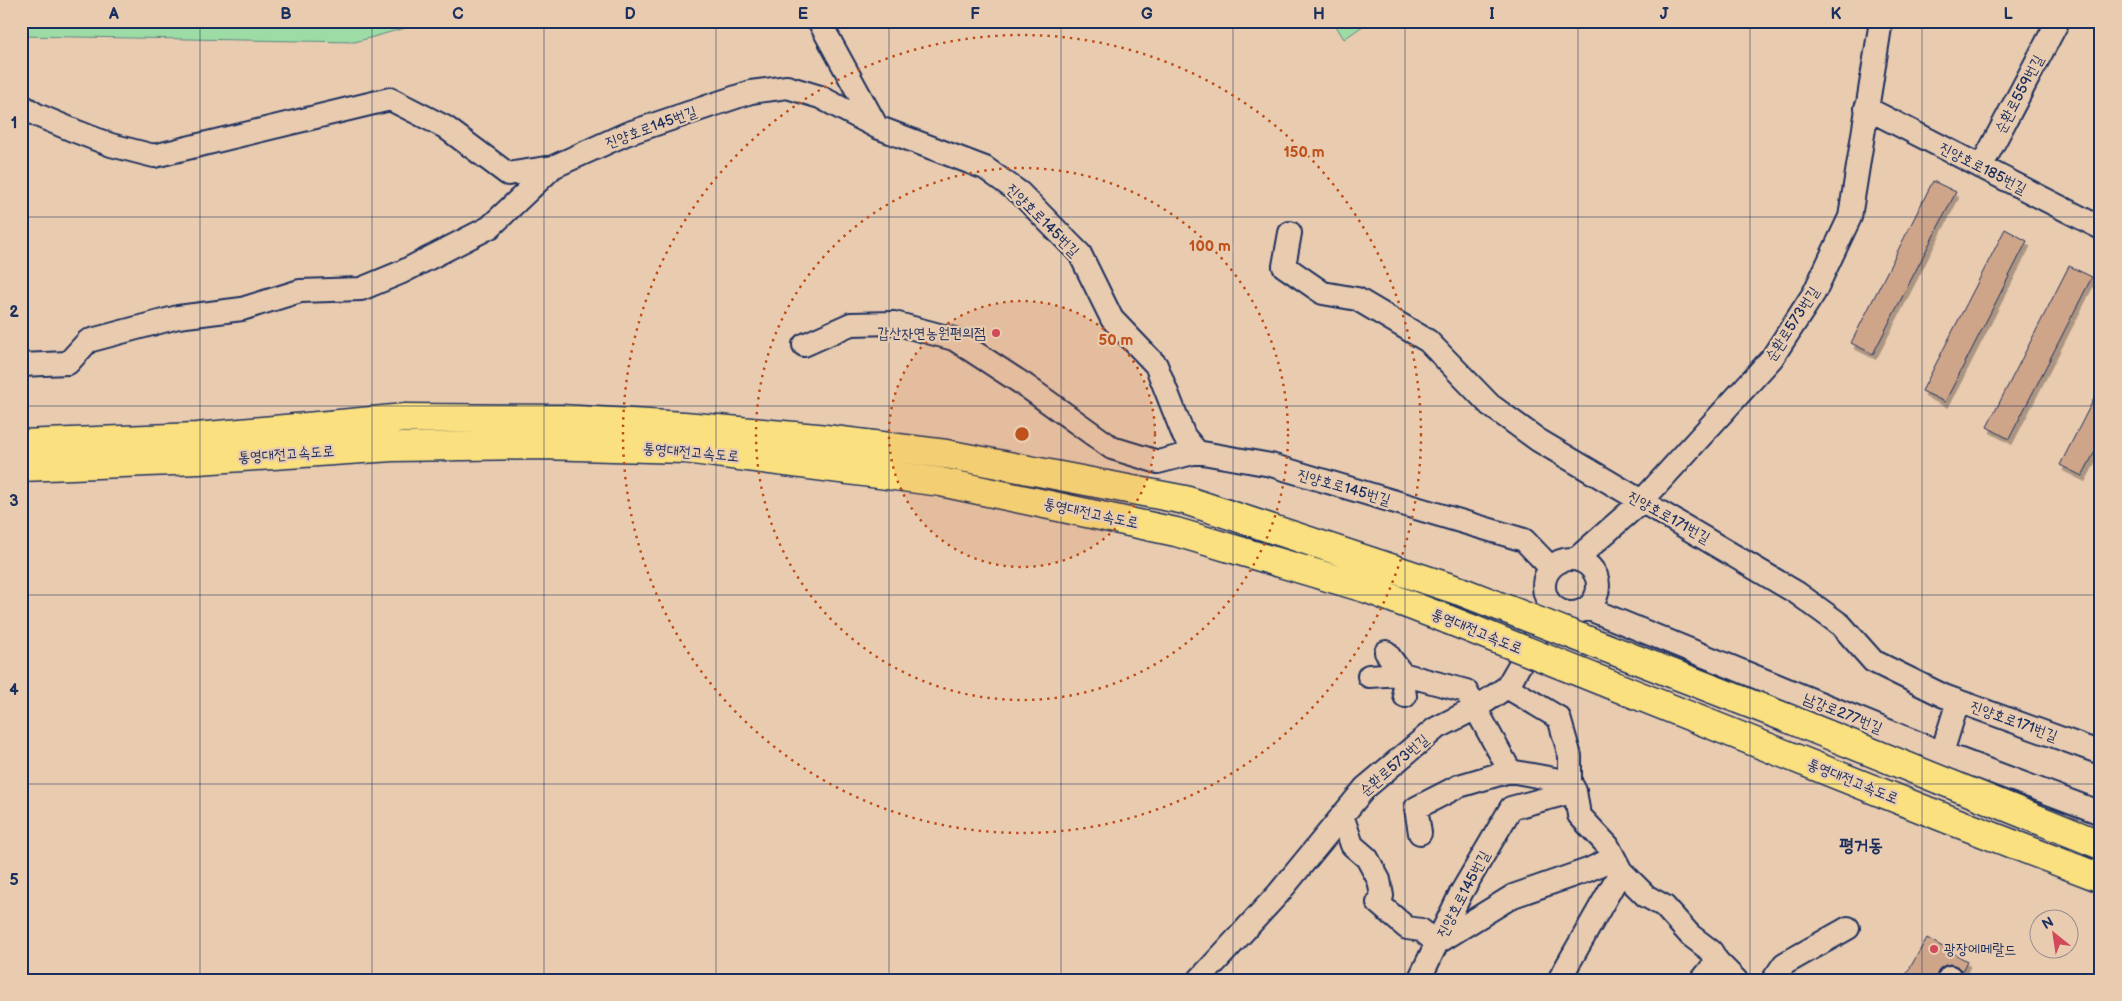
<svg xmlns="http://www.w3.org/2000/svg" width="2122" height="1001" font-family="'Balsamiq Sans','Poor Story',sans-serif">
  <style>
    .green { fill: #9ddca5; stroke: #5c8682 }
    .building { fill: #cfa589; stroke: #1b2f5e; filter: url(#shadow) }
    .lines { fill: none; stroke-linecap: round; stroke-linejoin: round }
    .minor-casing { stroke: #1b2f5e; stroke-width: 26 }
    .highway-casing { stroke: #1b2f5e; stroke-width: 31 }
    .minor { stroke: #e9ccb0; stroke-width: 22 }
    .highway { stroke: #fbe080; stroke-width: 28 }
    .highway-bridge-casing { stroke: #1b2f5e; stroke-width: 31; stroke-linecap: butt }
    .highway-bridge { stroke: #fbe080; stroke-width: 28 }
    .grid { fill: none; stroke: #1b2f5e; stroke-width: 1; stroke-opacity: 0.55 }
    .ring { fill: none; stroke: #bf511c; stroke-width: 2.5; stroke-dasharray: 2.5 5 }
    .poi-dot { fill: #d1495b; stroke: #e9ccb0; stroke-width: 2 }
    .labels { text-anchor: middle; stroke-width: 4.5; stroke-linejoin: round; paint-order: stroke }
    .street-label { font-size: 15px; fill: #1b2f5e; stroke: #e9ccb0 }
    .poi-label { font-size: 15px; fill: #1b2f5e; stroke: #e9ccb0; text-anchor: end }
    .quarter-label { font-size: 18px; font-weight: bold; fill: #1b2f5e; stroke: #e9ccb0 }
    .centre { fill: #bf511c; stroke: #e9ccb0; stroke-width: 2.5 }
    .ring-label { font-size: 15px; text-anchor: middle; font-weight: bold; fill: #bf511c; stroke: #e9ccb0; stroke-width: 4.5; stroke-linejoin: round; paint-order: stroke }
    .neatline { fill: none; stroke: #1b2f5e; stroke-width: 2 }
    .grid-label { font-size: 16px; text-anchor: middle; font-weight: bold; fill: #1b2f5e }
  </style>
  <defs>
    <filter id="shadow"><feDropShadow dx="3" dy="5.5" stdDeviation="0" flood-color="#0004"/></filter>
  </defs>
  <rect width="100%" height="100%" fill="#e9ccb0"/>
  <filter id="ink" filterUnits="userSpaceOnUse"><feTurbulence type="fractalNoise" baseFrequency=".02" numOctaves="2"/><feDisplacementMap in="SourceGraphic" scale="10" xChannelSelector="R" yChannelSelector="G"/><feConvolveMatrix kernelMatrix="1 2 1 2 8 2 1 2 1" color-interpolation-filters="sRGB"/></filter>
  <g filter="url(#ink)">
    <path class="green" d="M 21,21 L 430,21 L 355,42 L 21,36 Z
      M 1333,21 L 1370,21 L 1344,39 Z"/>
    <path class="building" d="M 1933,181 L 1956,192 L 1873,354 L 1851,343 Z
      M 2005,229 L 2027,241 L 1945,402 L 1922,391 Z
      M 2069,266 L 2092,277 L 2009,439 L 1987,427 Z
      M 2101,385 L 2101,440 L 2082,476 L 2060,465 Z
      M 1927,938 L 1967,961 L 1962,971 L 1957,966 L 1950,964 L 1945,965 L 1939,969 L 1935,980 L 1903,980 Z"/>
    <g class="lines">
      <defs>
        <path id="minor" d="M 819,21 L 877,127
          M 21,105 L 37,115 L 75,131 L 111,145 L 154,156 L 390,99 L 445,127 L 508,174 L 553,167 L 626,134 L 751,92 L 787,87 L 820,97 L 877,127 L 985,168 L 1020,193 L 1080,254 L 1112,319 L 1156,365 L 1184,436 L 1197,452 L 1271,465 L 1524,540 L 1550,567
          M 1866,108 L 2101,228
          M 1981,167 L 2058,21
          M 1290,233 L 1284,266 L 1323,293 L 1357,299 L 1428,341 L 1490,405 L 1538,440 L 1797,593 L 1841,625 L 1873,661 L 1944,696 L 2101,753
          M 804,345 L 851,324 L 894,323 L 954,339 L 1026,386 L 1112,448 L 1158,462 L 1197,452
          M 21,365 L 68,363 L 88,341 L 178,317 L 242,309 L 300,291 L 361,289 L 402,272 L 490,227 L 553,167
          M1544 586a27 27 0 1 1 54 0a27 27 0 1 1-54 0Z
          M 1576,559 L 1642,501 L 1772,358 L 1814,293 L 1850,217 L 1881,21
          M 1587,608 L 1942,753 L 2101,813
          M 1369,676 L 1402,674 L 1386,652
          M 1507,687 L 1559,718 L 1570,756 L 1570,782 L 1575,791
          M 1405,696 L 1402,674 L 1466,691 L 1510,771 L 1570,782
          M 1942,753 L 1958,701
          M 1342,815 L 1352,845 L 1367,858 L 1379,880 L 1382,896 L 1378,903 L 1407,928 L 1421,930 L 1437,943
          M 1420,833 L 1416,808 L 1459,786 L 1510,771
          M 1437,943 L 1513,896 L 1588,870 L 1614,858 L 1616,863
          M 1199,980 L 1278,894 L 1365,788 L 1435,729 L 1476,708 L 1507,687 L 1553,607
          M 1419,980 L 1461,893 L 1511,808 L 1575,791 L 1579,815 L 1608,846 L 1621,871 L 1646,896 L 1664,906 L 1690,935 L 1711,951 L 1717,961 L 1736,980
          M 1559,980 L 1621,871
          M 1702,980 L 1717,961
          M 1773,980 L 1784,964 L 1848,928
          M 1948,980 L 1950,977"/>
        <path id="highway" d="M 21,444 L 197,437 L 405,418 L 561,419 L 684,426 L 817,438 L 946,454 L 1185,500 L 1460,591
          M 21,467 L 198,460 L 392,447 L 541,445 L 685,449 L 941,482 L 1176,532 L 1368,589 L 1449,620"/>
      </defs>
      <use href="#minor" class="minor-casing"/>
      <use href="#highway" class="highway-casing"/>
      <use href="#minor" class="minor"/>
      <use href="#highway" class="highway"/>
      <defs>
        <path id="highway-bridge" d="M 1460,591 L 1787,718 L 2101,845
          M 1449,620 L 1950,820 L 2101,878"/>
      </defs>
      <use href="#highway-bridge" class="highway-bridge-casing"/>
      <use href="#highway-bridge" class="highway-bridge"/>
    </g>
  </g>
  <path class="grid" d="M 200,21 L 200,980M 372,21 L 372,980M 544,21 L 544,980M 716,21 L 716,980M 889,21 L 889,980M 1061,21 L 1061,980M 1233,21 L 1233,980M 1405,21 L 1405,980M 1578,21 L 1578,980M 1750,21 L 1750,980M 1922,21 L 1922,980M 21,217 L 2101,217M 21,406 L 2101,406M 21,595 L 2101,595M 21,784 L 2101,784"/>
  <circle cx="1022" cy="434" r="133" fill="#bf511c" fill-opacity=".12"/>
  <g class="ring">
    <circle cx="1022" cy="434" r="133"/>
    <circle cx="1022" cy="434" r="266"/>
    <circle cx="1022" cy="434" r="399"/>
  </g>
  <g class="poi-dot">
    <circle cx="996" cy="333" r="5"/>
    <circle cx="1934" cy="949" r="5"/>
  </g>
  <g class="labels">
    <g class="street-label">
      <text transform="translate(2019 94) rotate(-62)" y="5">순환로559번길</text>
      <text transform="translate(651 127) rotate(-20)" y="5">진양호로145번길</text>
      <text transform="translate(1983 168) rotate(27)" y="5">진양호로185번길</text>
      <text transform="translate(1043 220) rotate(45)" y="5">진양호로145번길</text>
      <text transform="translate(1792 324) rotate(-57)" y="5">순환로573번길</text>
      <text transform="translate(691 452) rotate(5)" y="5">통영대전고속도로</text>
      <text transform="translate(286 454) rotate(-4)" y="5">통영대전고속도로</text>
      <text transform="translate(1344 487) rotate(16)" y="5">진양호로145번길</text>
      <text transform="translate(1091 513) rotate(12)" y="5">통영대전고속도로</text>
      <text transform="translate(1669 517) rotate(29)" y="5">진양호로171번길</text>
      <text transform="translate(1477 631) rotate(22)" y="5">통영대전고속도로</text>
      <text transform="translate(1843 713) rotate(22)" y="5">남강로277번길</text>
      <text transform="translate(2014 721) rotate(20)" y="5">진양호로171번길</text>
      <text transform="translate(1394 765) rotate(-41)" y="5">순환로573번길</text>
      <text transform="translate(1853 781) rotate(22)" y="5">통영대전고속도로</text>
      <text transform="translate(1463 894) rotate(-62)" y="5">진양호로145번길</text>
    </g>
    <g class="poi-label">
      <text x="986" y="338">갑산자연농원편의점</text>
      <text x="1944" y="954" text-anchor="start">광장에메랄드</text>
    </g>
    <g class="quarter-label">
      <text x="1861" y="851">평거동</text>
    </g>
  </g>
  <circle cx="1022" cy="434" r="8" class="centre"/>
  <g class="ring-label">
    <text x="1304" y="157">150 m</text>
    <text x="1210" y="251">100 m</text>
    <text x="1116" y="345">50 m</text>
  </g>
  <rect width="2122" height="1001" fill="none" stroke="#e9ccb0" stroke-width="55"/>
  <g transform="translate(2054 934) rotate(330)"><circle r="24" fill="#e9ccb0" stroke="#978d8f"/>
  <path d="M0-4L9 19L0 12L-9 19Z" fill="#d1495b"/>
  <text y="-8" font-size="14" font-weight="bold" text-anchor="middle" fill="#1b2f5e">N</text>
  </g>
  <rect x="28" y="28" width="2066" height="946" class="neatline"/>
  <g class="grid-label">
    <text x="114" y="19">A</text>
    <text x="286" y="19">B</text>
    <text x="458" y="19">C</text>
    <text x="630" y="19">D</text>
    <text x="803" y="19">E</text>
    <text x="975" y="19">F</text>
    <text x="1147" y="19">G</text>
    <text x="1319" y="19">H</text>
    <text x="1492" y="19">I</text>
    <text x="1664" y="19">J</text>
    <text x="1836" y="19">K</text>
    <text x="2008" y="19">L</text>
    <text x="14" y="128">1</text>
    <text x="14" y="317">2</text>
    <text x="14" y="506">3</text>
    <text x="14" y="695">4</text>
    <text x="14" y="885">5</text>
  </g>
</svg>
